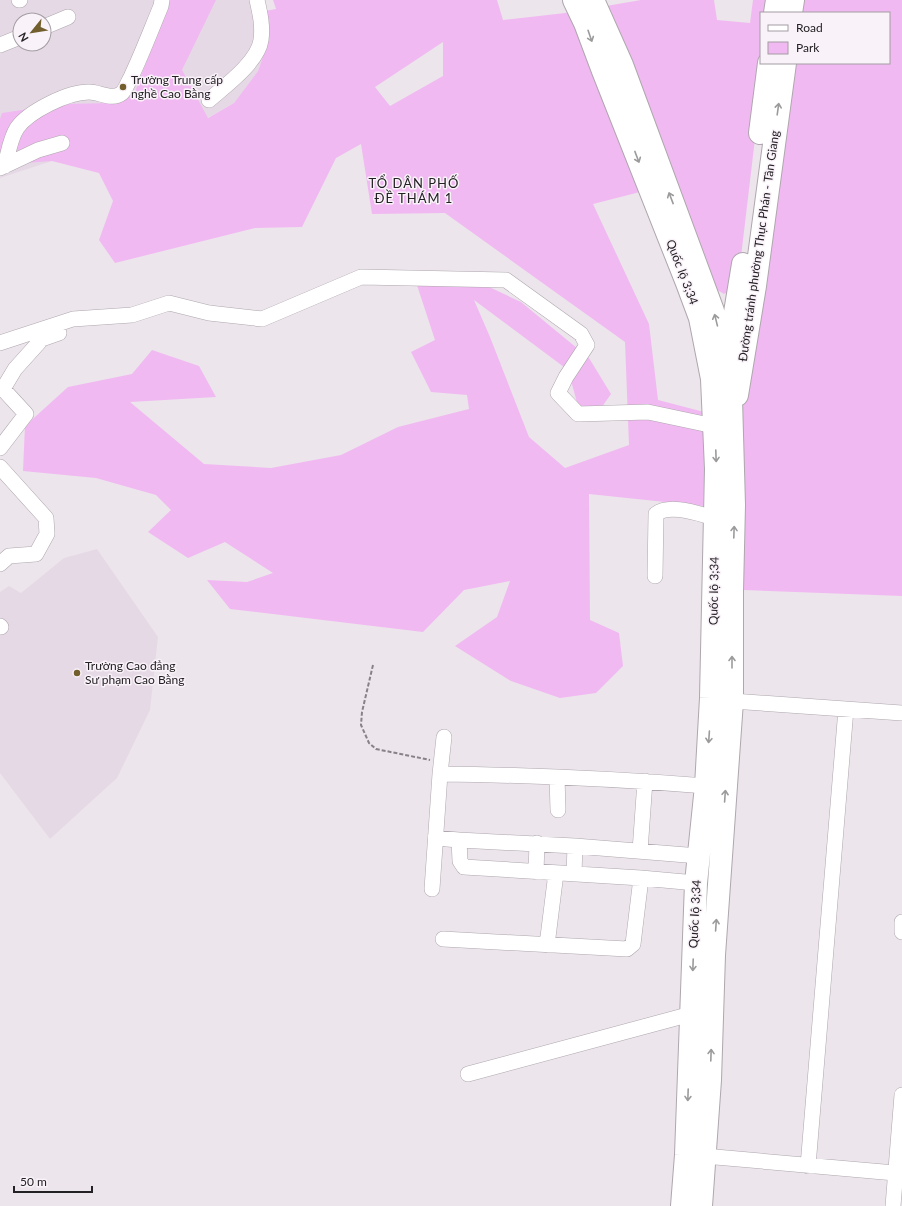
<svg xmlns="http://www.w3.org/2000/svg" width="902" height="1206" font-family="Lato,sans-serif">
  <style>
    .built { fill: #e6d9e6; fill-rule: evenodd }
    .green { fill: #f1b9f1; fill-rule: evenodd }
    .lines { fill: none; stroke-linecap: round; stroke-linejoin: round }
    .minor-casing { stroke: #aea7ad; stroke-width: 16 }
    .highway-casing { stroke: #aea7ad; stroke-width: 24 }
    .path { stroke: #878287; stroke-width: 2; stroke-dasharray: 4 2; stroke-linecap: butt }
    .minor { stroke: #fff; stroke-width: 15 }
    .highway { stroke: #fff; stroke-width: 22 }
    .oneway { stroke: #9c9b9c }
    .poi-dot { fill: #725f2d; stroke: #f9f2f9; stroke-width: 1.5 }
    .labels { text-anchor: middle; stroke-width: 3; stroke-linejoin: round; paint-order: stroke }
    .poi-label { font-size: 12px; fill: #232123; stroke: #f9f2f9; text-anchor: start }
    .street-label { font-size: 12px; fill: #232123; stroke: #f9f2f9 }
    .neighbourhood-label { font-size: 13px; letter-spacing: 1px; fill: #232123; stroke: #f9f2f9 }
  </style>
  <rect width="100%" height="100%" fill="#ece5ec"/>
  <path class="built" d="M 0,0 L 262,0 L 268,43 L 258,71 L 234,103 L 173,137 L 52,161 L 0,178 ZM 20,20 L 44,20 L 44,44 L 20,44 Z
    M 97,549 L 158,637 L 150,710 L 117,778 L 50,839 L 0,773 L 0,592 L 9,586 L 21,593 L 64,558 Z"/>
  <path class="green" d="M 169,0 L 216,0 L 182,70 L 208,118 L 234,103 L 258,71 L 268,43 L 265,11 L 276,9 L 273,0 L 497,0 L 503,20 L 574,12 L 640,192 L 593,204 L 649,324 L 658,400 L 708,413 L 703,506 L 589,494 L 590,620 L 619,633 L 623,666 L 596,693 L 560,698 L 511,681 L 455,646 L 497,617 L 510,581 L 464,590 L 423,632 L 230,609 L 207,580 L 247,582 L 273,573 L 225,542 L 188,558 L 148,532 L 171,510 L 156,495 L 96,478 L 23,471 L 25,426 L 68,387 L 132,374 L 152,350 L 199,366 L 216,397 L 130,402 L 204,464 L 271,468 L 341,455 L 398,427 L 469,409 L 467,395 L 431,392 L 411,352 L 435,340 L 413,273 L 470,278 L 521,302 L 589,358 L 611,394 L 597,414 L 578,406 L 568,370 L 474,300 L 490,337 L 529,437 L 565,468 L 629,445 L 625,342 L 445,213 L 372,214 L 361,144 L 336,158 L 302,227 L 255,228 L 115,263 L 99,240 L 113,201 L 99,173 L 52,161 L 0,165 L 0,119 L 2,113 L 62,104 L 112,103 L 135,92 ZM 443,42 L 443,76 L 390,106 L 375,87 Z
    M 641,0 L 714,0 L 717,20 L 750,23 L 753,0 L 772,0 L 770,13 L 761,13 L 761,63 L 764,63 L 738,282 L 732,290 L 724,294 L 714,288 L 606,6 Z
    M 799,0 L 902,0 L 902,596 L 744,590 L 740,406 L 790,63 L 889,63 L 889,13 L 797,13 Z"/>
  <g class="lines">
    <defs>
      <path id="minor" d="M 19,0 L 20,0
        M 44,27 L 68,17
        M 0,45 L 20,37
        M 209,100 C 225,86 258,62 261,40 C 263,26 260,13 257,0
        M 5,166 C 8,154 10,139 17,128 C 29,111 68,92 89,92 C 100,92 112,101 122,93 C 126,89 128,82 131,77 C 142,54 151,30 161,6 L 162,0
        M 0,168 L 38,150 L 62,143
        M 0,343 L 73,319 L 132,315 L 169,303 L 209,313 L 262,319 L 361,277 L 506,280 L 581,334 L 587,345 L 566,377 L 558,393 L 578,414 L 648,412 L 714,426
        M 0,448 L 26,414 L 3,389 L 15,369 L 42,339 L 59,333
        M 0,467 L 46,518 L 47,534 L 36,554 L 9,556 L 0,564
        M 655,576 L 656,514 C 670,503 699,514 715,518
        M 0,626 L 1,627
        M 732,701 L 902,713
        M 440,774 L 444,737
        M 557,777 L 558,810
        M 435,838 L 459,840 L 460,861 L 464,867 L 641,878 L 696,883
        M 459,840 L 575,846 L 699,856
        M 640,851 L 645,781
        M 536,872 L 537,843
        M 574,874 L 575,846
        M 432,889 L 440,774 C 529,775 617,779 706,786
        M 902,922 L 902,932
        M 443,939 L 627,949 L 633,944 L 641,878
        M 547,945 L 556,873
        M 468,1074 L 691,1014
        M 704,1156 L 895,1173
        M 808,1166 L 846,709
        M 893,1206 L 902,1095"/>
      <path id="highway" d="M 574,0 L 585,23 L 603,71 L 687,283 L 700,318 L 712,379 L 716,469 L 711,698 L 706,786 L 696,883 L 686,1155 L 682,1206
        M 593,0 L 622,65 L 713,311 L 727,368 L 731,399 L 734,505 L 732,591 L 732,701 L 714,955 L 710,1080 L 701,1206
        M 775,13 L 777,0
        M 791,13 L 793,0
        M 760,133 L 769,63
        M 728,355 L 743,264
        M 737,395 L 755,286 L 785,63"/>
    </defs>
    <use href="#minor" class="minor-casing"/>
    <use href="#highway" class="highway-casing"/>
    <path class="path" d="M 373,665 L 362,712 L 361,725 L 369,743 L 376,749 L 430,760"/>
    <use href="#minor" class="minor"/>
    <use href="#highway" class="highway"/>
  </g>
  <defs><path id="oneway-shaft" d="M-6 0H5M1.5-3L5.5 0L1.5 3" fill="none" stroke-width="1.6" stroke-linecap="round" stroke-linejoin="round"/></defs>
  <g class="oneway">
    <use href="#oneway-shaft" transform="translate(590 36) rotate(71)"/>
    <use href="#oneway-shaft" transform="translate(778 109) rotate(-82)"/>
    <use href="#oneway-shaft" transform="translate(637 157) rotate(69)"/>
    <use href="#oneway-shaft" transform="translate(671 198) rotate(-111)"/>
    <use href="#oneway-shaft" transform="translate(716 320) rotate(-104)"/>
    <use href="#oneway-shaft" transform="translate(716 456) rotate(88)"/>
    <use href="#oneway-shaft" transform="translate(734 532) rotate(-88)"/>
    <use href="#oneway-shaft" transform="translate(732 662) rotate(-90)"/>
    <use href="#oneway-shaft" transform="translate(709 737) rotate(94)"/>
    <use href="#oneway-shaft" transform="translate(725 796) rotate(-86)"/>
    <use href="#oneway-shaft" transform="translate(716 925) rotate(-86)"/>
    <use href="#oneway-shaft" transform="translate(693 965) rotate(92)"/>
    <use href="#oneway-shaft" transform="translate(711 1055) rotate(-88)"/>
    <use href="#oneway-shaft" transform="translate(688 1095) rotate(92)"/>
  </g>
  <g class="poi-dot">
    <circle cx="123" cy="87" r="4"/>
    <circle cx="77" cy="673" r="4"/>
  </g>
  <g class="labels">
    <g class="poi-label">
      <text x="131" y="84">Trường Trung cấp<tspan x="131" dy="14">nghề Cao Bằng</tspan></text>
      <text x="85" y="670">Trường Cao đẳng<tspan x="85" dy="14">Sư phạm Cao Bằng</tspan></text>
    </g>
    <g class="street-label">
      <text transform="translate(759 246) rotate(-82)" y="4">Đường tránh phường Thục Phán - Tân Giang</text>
      <text transform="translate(682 272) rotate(69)" y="4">Quốc lộ 3;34</text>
      <text transform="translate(714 591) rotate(-89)" y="4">Quốc lộ 3;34</text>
      <text transform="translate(695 914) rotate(-87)" y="4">Quốc lộ 3;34</text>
    </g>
    <g class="neighbourhood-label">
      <text x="414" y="188">TỔ DÂN PHỐ<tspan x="414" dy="15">ĐỀ THÁM 1</tspan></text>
    </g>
  </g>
  <rect x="760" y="12" width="130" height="52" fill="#f9f2f9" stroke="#a39ea3"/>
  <rect x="768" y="25" width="20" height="6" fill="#ffffff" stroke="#a39ea3"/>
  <text x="796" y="32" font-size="12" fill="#232123">Road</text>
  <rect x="768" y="42" width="20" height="12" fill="#f1b9f1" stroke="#a39ea3"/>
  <text x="796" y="52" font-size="12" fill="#232123">Park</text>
  <g transform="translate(32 32) rotate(240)"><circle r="19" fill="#f9f2f9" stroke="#a39ea3"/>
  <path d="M0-3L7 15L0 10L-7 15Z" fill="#725f2d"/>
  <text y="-6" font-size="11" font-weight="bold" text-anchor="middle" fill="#232123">N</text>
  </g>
  <path d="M14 1186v6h78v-6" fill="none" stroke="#232123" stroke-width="2"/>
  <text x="20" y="1186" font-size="12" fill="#232123" stroke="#f9f2f9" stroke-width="3" paint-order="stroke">50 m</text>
</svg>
